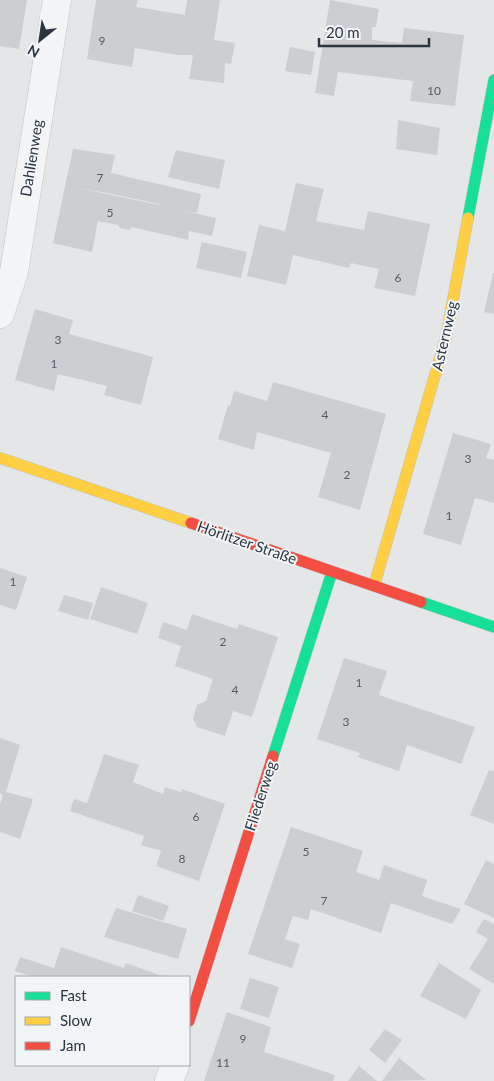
<svg xmlns="http://www.w3.org/2000/svg" width="494" height="1081" font-family="Lato,sans-serif">
  <style>
    .building { fill: #ccced1; fill-rule: evenodd }
    .lines { fill: none; stroke-linecap: round; stroke-linejoin: round }
    .street-casing { stroke: #c2c4c6; stroke-width: 29 }
    .fast-casing { stroke: #c2c4c6; stroke-width: 12 }
    .slow-casing { stroke: #c2c4c6; stroke-width: 12 }
    .jam-casing { stroke: #c2c4c6; stroke-width: 12 }
    .street { stroke: #f3f4f5; stroke-width: 28 }
    .fast { stroke: #16e098; stroke-width: 11 }
    .slow { stroke: #ffcf43; stroke-width: 11 }
    .jam { stroke: #f24e42; stroke-width: 11 }
    .labels { text-anchor: middle; stroke-width: 4; stroke-linejoin: round; paint-order: stroke }
    .number-label { font-size: 12px; fill: #545c66 }
    .street-label { font-size: 15px; fill: #2b3542; stroke: #f2f5f7 }
  </style>
  <rect width="100%" height="100%" fill="#e4e6e8"/>
  <path class="building" d="M 0,0 L 27,0 L 19,49 L 0,46 Z
    M 96,0 L 138,0 L 136,7 L 185,15 L 187,0 L 220,0 L 214,40 L 235,43 L 231,64 L 225,63 L 224,83 L 189,79 L 193,55 L 178,55 L 135,48 L 132,67 L 87,59 Z
    M 330,0 L 379,9 L 376,27 L 372,27 L 372,40 L 402,43 L 404,28 L 464,35 L 455,106 L 410,101 L 413,81 L 338,72 L 334,96 L 315,93 Z
    M 290,47 L 315,52 L 311,75 L 285,71 Z
    M 398,120 L 440,128 L 437,155 L 396,149 Z
    M 73,149 L 115,155 L 111,173 L 201,194 L 197,213 L 180,210 L 216,218 L 212,236 L 189,231 L 188,240 L 132,227 L 129,230 L 120,228 L 118,225 L 98,221 L 92,252 L 53,243 ZM 78,188 L 107,193 L 159,204 L 159,205 Z
    M 176,150 L 225,160 L 219,189 L 168,177 Z
    M 296,183 L 324,189 L 316,221 L 364,230 L 368,211 L 430,224 L 415,296 L 374,288 L 379,269 L 351,263 L 349,268 L 293,255 L 286,285 L 247,276 L 259,225 L 285,231 Z
    M 202,242 L 247,252 L 241,278 L 196,268 Z
    M 493,273 L 494,273 L 494,314 L 484,312 Z
    M 35,309 L 73,320 L 69,334 L 153,357 L 141,405 L 104,395 L 107,386 L 58,374 L 54,391 L 15,380 Z
    M 273,382 L 386,414 L 360,510 L 318,497 L 331,453 L 257,432 L 254,450 L 218,439 L 228,405 L 230,406 L 234,391 L 267,401 Z
    M 453,433 L 491,444 L 486,458 L 494,460 L 494,503 L 475,498 L 461,545 L 423,534 Z
    M 0,568 L 27,577 L 16,610 L 0,605 Z
    M 101,587 L 148,603 L 137,634 L 90,619 Z
    M 64,595 L 93,603 L 88,620 L 58,611 Z
    M 192,614 L 237,629 L 239,624 L 278,637 L 252,717 L 233,711 L 225,736 L 197,727 L 193,719 L 197,705 L 206,701 L 213,679 L 175,666 L 181,646 L 158,638 L 163,622 L 187,630 Z
    M 344,658 L 387,671 L 379,695 L 475,727 L 461,764 L 407,745 L 399,771 L 358,757 L 360,753 L 317,739 Z
    M 0,738 L 20,745 L 6,792 L 33,799 L 20,839 L 0,832 L 0,804 L 3,795 L 0,793 Z
    M 104,754 L 139,765 L 133,782 L 163,794 L 165,787 L 181,792 L 182,789 L 225,804 L 199,881 L 156,866 L 161,851 L 141,845 L 144,836 L 70,811 L 74,799 L 87,803 Z
    M 489,770 L 494,771 L 494,824 L 470,815 Z
    M 291,827 L 363,851 L 356,872 L 379,880 L 384,865 L 427,880 L 422,896 L 461,909 L 452,924 L 391,903 L 381,933 L 311,909 L 308,920 L 293,916 L 285,939 L 300,944 L 292,968 L 248,954 Z
    M 486,860 L 494,864 L 494,918 L 464,904 Z
    M 138,895 L 169,906 L 163,921 L 132,911 Z
    M 116,908 L 187,929 L 178,959 L 104,937 Z
    M 484,919 L 494,924 L 494,984 L 469,969 L 488,939 L 476,932 Z
    M 61,947 L 124,968 L 126,963 L 165,977 L 34,977 L 15,971 L 20,957 L 54,968 Z
    M 439,963 L 481,990 L 466,1019 L 420,996 Z
    M 250,978 L 279,987 L 269,1018 L 240,1009 Z
    M 227,1012 L 271,1027 L 264,1052 L 335,1075 L 333,1081 L 204,1081 Z
    M 385,1029 L 402,1040 L 385,1063 L 369,1050 Z
    M 399,1058 L 426,1080 L 382,1081 Z
    M 359,1066 L 377,1081 L 348,1081 Z"/>
  <g class="lines">
    <defs>
      <path id="street" d="M 0,314 L 14,272 L 57,0
        M 169,1081 L 175,1065"/>
      <path id="fast" d="M 468,218 L 494,80
        M 421,602 L 494,627
        M 273,756 L 332,572"/>
      <path id="slow" d="M 0,458 L 191,523
        M 374,586 L 446,337 L 468,218"/>
      <path id="jam" d="M 191,523 L 421,602
        M 189,1021 L 273,756"/>
    </defs>
    <use href="#street" class="street-casing"/>
    <use href="#fast" class="fast-casing"/>
    <use href="#slow" class="slow-casing"/>
    <use href="#jam" class="jam-casing"/>
    <use href="#street" class="street"/>
    <use href="#fast" class="fast"/>
    <use href="#slow" class="slow"/>
    <use href="#jam" class="jam"/>
  </g>
  <g class="labels">
    <g class="number-label">
      <text x="102" y="45">9</text>
      <text x="434" y="95">10</text>
      <text x="100" y="182">7</text>
      <text x="110" y="217">5</text>
      <text x="398" y="282">6</text>
      <text x="58" y="344">3</text>
      <text x="54" y="368">1</text>
      <text x="325" y="419">4</text>
      <text x="468" y="463">3</text>
      <text x="347" y="479">2</text>
      <text x="449" y="520">1</text>
      <text x="13" y="586">1</text>
      <text x="223" y="646">2</text>
      <text x="359" y="687">1</text>
      <text x="235" y="694">4</text>
      <text x="346" y="726">3</text>
      <text x="196" y="821">6</text>
      <text x="306" y="856">5</text>
      <text x="182" y="863">8</text>
      <text x="324" y="905">7</text>
      <text x="243" y="1043">9</text>
      <text x="223" y="1067">11</text>
    </g>
    <g class="street-label">
      <text transform="translate(32 158) rotate(-81)" y="5">Dahlienweg</text>
      <text transform="translate(445 336) rotate(-77)" y="5">Asternweg</text>
      <text transform="translate(247 543) rotate(19)" y="5">Hörlitzer Straße</text>
      <text transform="translate(261 796) rotate(-72)" y="5">Fliederweg</text>
    </g>
  </g>
  <rect x="15" y="976" width="175" height="90" fill="#f2f5f7" stroke="#a2a8af"/>
  <rect x="25" y="992" width="25" height="8" fill="#16e098" stroke="#a2a8af"/>
  <text x="60" y="1001" font-size="15" fill="#2b3542">Fast</text>
  <rect x="25" y="1017" width="25" height="8" fill="#ffcf43" stroke="#a2a8af"/>
  <text x="60" y="1026" font-size="15" fill="#2b3542">Slow</text>
  <rect x="25" y="1042" width="25" height="8" fill="#f24e42" stroke="#a2a8af"/>
  <text x="60" y="1051" font-size="15" fill="#2b3542">Jam</text>
  <g transform="translate(40 40) rotate(210)" stroke="#f2f5f7" stroke-width="4" paint-order="stroke">
  <path d="M0-4L9 19L0 12L-9 19Z" fill="#2b3542"/>
  <text y="-8" font-size="14" font-weight="bold" text-anchor="middle" fill="#2b3542">N</text>
  </g>
  <path d="M319 38v8h110v-8" fill="none" stroke="#2b3542" stroke-width="2.5"/>
  <text x="326" y="38" font-size="15" fill="#2b3542" stroke="#f2f5f7" stroke-width="4" paint-order="stroke">20 m</text>
</svg>
